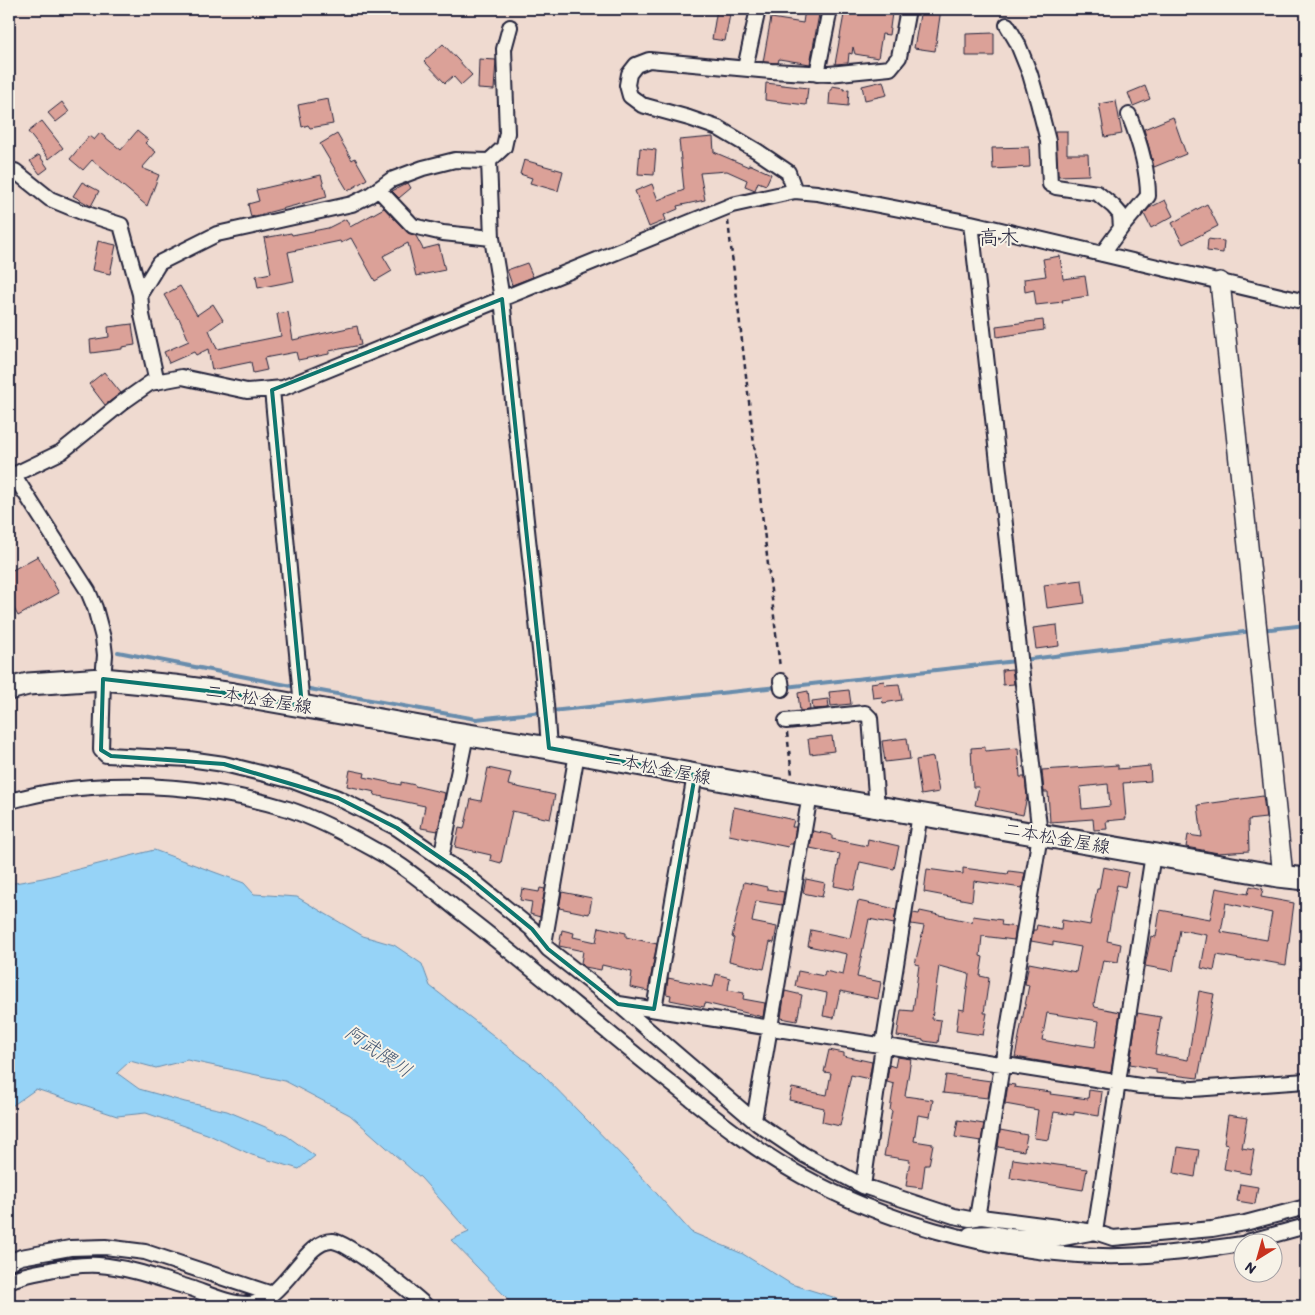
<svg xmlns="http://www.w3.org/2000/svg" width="1315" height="1315" font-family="Itim,'Klee One',sans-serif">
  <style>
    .water { fill: #96d3f7; stroke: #688cac }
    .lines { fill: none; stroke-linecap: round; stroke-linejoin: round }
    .stream { stroke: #688cac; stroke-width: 4 }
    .building { fill: #dba198; stroke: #22223b; fill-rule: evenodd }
    .street-casing { stroke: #22223b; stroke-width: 18 }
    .secondary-casing { stroke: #22223b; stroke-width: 22 }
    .primary-casing { stroke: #22223b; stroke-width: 25 }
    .path { stroke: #22223b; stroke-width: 2.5; stroke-dasharray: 5 4; stroke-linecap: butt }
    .street { stroke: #f7f3e8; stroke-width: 14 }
    .secondary { stroke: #f7f3e8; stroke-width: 19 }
    .primary { stroke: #f7f3e8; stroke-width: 21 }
    .marked { fill: none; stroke: #0f766e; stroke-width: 4; stroke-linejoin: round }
    .labels { text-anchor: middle; stroke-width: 4; stroke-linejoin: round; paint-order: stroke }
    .street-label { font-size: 18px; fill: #22223b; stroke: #f7f3e8 }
    .water-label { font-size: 19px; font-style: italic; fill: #455773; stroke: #f7f3e8 }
    .quarter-label { font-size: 20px; fill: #22223b; stroke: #f7f3e8 }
  </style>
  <rect width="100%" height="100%" fill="#efdad0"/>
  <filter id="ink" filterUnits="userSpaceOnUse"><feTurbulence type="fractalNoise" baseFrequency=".02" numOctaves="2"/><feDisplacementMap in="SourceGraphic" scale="10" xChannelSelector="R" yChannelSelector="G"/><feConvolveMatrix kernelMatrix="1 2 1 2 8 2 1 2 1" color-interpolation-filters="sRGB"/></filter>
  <g filter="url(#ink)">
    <path class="water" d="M 154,850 L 244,883 L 254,894 L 297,897 L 363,936 L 394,945 L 422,964 L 430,986 L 539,1071 L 632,1166 L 691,1232 L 743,1254 L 791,1284 L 833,1297 L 852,1306 L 513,1306 L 506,1297 L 451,1240 L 469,1232 L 421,1178 L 350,1115 L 285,1081 L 187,1060 L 156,1068 L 130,1061 L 117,1073 L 139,1089 L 185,1102 L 227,1111 L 287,1136 L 315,1156 L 299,1169 L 252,1155 L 207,1134 L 146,1113 L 117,1116 L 36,1089 L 9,1108 L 9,884 L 43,878 Z"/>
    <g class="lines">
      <path class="stream" d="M 1261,630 L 1306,625
        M 118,652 L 297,687
        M 1023,660 L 1252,631
        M 785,687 L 1016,661
        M 304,688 L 476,719 L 778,687"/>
    </g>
    <path class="building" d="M 717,9 L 731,9 L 725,41 L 712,39 Z
      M 805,9 L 820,9 L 810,64 L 779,59 L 778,63 L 763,62 L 771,18 L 803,23 Z
      M 845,9 L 890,9 L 889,13 L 892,13 L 889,35 L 882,34 L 878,58 L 855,54 L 853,47 L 852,54 L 849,53 L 848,63 L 835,64 Z
      M 921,9 L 941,9 L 935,51 L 914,48 Z
      M 994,33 L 994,56 L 966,56 L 966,34 Z
      M 443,44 L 472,75 L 461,85 L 453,76 L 445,83 L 424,61 Z
      M 479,59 L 496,60 L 494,90 L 478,89 Z
      M 883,81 L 887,95 L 865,100 L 862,86 Z
      M 766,83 L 808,88 L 806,105 L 765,100 Z
      M 832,86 L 844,88 L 843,90 L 849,89 L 848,106 L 829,104 L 830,90 L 832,90 Z
      M 1145,86 L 1150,99 L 1133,106 L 1128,93 Z
      M 328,99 L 333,124 L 310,128 L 308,125 L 302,127 L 298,105 Z
      M 1116,101 L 1122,134 L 1105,137 L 1099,104 Z
      M 62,102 L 69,112 L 56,122 L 48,113 Z
      M 1173,117 L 1186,154 L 1154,167 L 1144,129 Z
      M 42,121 L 63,148 L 49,159 L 28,132 Z
      M 137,131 L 148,140 L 145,143 L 156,152 L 142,168 L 159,175 L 147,206 L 92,160 L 83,170 L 70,159 L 89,136 L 94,140 L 100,133 L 121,150 Z
      M 1055,131 L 1067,131 L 1067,154 L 1088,154 L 1089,175 L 1058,176 Z
      M 337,134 L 352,160 L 355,158 L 367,179 L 348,191 L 320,144 Z
      M 713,137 L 714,152 L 749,167 L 749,164 L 771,174 L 766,185 L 758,182 L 755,190 L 745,186 L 747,180 L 727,171 L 700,173 L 705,200 L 677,206 L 678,209 L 664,215 L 666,220 L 649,227 L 635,191 L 652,184 L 658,200 L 684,190 L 679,140 Z
      M 1029,147 L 1030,167 L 993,169 L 992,148 Z
      M 640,148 L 656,150 L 654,175 L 638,174 Z
      M 39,155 L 48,168 L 40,174 L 30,161 Z
      M 524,160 L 563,171 L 558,191 L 530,183 L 532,178 L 520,174 Z
      M 321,175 L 327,197 L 251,217 L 248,204 L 259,201 L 256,190 Z
      M 82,182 L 99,191 L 91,206 L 73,196 Z
      M 408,183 L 411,188 L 399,198 L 392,191 Z
      M 1165,200 L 1173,216 L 1151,228 L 1144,214 L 1149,208 Z
      M 1207,204 L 1218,226 L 1183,244 L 1172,223 Z
      M 384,208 L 407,232 L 416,236 L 423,249 L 439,245 L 445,270 L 416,276 L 408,243 L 383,256 L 392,271 L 375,281 L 351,238 L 341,243 L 340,241 L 288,252 L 294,281 L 258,288 L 256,276 L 271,273 L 264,238 L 291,233 L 292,235 L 328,228 L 346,219 L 350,227 Z
      M 1208,239 L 1224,241 L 1223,253 L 1207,251 Z
      M 98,241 L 116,245 L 110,274 L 92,270 Z
      M 1060,256 L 1063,279 L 1085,276 L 1088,296 L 1062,300 L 1063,302 L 1036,305 L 1034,290 L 1025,292 L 1024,279 L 1046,276 L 1043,259 Z
      M 527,263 L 533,277 L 512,285 L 507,270 Z
      M 180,286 L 197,315 L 213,304 L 223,320 L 209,330 L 217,349 L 281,336 L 277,314 L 288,312 L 293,340 L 357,326 L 361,345 L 329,351 L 329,354 L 298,360 L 296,352 L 264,358 L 267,370 L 253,373 L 251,362 L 212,370 L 208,349 L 196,355 L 194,352 L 169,363 L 164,352 L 189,341 L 179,318 L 178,319 L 164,295 Z
      M 1043,320 L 1044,330 L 997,337 L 996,326 Z
      M 132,324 L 135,345 L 122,347 L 122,349 L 91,353 L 90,340 L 109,337 L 108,327 Z
      M 104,372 L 121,393 L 105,405 L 89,384 Z
      M 38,556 L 59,593 L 18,616 L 9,599 L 9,572 Z
      M 1082,580 L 1085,603 L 1047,608 L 1044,585 Z
      M 1057,625 L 1059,646 L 1036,649 L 1033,628 Z
      M 1012,669 L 1014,684 L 1003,685 L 1002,670 Z
      M 884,681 L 885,685 L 899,684 L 902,700 L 883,703 L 882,697 L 873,698 L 871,683 Z
      M 849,690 L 851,704 L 831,706 L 829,692 Z
      M 808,691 L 810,710 L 800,711 L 798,693 Z
      M 828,699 L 829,708 L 813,709 L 812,701 Z
      M 832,736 L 834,751 L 810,754 L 808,739 Z
      M 907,738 L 910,759 L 885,762 L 882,741 Z
      M 985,747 L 985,751 L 1018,748 L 1020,777 L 1025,777 L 1027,797 L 1023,815 L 975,805 L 979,787 L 973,787 L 971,748 Z
      M 933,757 L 939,792 L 921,795 L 916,760 Z
      M 1118,765 L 1118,769 L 1150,766 L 1151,781 L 1123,783 L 1126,819 L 1106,821 L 1107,829 L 1094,830 L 1093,819 L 1050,822 L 1048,792 L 1044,792 L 1042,770 ZM 1108,784 L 1110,806 L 1082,809 L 1080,787 Z
      M 488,768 L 511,773 L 508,785 L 555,795 L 550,819 L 512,811 L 501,863 L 490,860 L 491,855 L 455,847 L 459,828 L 464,829 L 471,799 L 481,801 Z
      M 350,770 L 365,773 L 364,777 L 401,785 L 401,782 L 415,785 L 415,786 L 445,793 L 438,831 L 421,828 L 425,806 L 374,795 L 375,792 L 347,786 Z
      M 1263,796 L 1266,818 L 1248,820 L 1249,851 L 1218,853 L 1186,847 L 1188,835 L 1202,837 L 1198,805 Z
      M 734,807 L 794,820 L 792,827 L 796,827 L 793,844 L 789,844 L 788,847 L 729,835 Z
      M 813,831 L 832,835 L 832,839 L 867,846 L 868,839 L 899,846 L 894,869 L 860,862 L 854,890 L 834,886 L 840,854 L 810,848 Z
      M 1103,867 L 1128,872 L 1125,887 L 1117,885 L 1107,941 L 1121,944 L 1118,962 L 1103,960 L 1094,1004 L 1095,1007 L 1120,1012 L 1111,1073 L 1015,1057 L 1029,985 L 1025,984 L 1029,963 L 1076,972 L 1081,947 L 1053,942 L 1053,945 L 1031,941 L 1033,930 L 1036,930 L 1037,925 L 1061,930 L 1062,920 L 1090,925 L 1097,889 L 1099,889 ZM 1047,1013 L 1099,1021 L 1095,1047 L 1075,1044 L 1075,1046 L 1042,1040 Z
      M 963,868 L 1008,874 L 1009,871 L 1025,873 L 1022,888 L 974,881 L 972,901 L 924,892 L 927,869 L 963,874 Z
      M 806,879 L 825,883 L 822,897 L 803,893 Z
      M 744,882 L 767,887 L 767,889 L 784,892 L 782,905 L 756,901 L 752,922 L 777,927 L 774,943 L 770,942 L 764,969 L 729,961 L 734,938 L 732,937 Z
      M 1250,886 L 1263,889 L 1261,897 L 1294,903 L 1286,965 L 1251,959 L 1251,961 L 1217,955 L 1214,971 L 1201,968 L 1207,935 L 1180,930 L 1173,971 L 1145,966 L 1151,936 L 1156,937 L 1160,910 L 1210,919 L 1216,888 L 1248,894 ZM 1226,903 L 1272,913 L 1267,940 L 1221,932 Z
      M 540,888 L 545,889 L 540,917 L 530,914 L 532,902 L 520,900 L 522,889 L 539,892 Z
      M 562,892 L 592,898 L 589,914 L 559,908 Z
      M 858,901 L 896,909 L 894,924 L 869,919 L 857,977 L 881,982 L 878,999 L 840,991 L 834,1018 L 823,1016 L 827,993 L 795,986 L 798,971 L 824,976 L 825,971 L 843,975 L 847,954 L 808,946 L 811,930 L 850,938 Z
      M 920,911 L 972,922 L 973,916 L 1002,920 L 1001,925 L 1016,927 L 1014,940 L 982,936 L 980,956 L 983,957 L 980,976 L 989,978 L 984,1013 L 987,1013 L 983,1035 L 956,1031 L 959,1009 L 964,1010 L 969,974 L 939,966 L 932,1019 L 941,1020 L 938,1043 L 924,1041 L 924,1040 L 897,1036 L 901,1010 L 913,1011 L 919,965 L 915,964 L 924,926 L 911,924 L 913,913 L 919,914 Z
      M 599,927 L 626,933 L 626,937 L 657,944 L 648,991 L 630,987 L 632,972 L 602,965 L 601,970 L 585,967 L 581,963 L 583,951 L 559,946 L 562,930 L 574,933 L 573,937 L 596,942 Z
      M 716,974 L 730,978 L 728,990 L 744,993 L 743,999 L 765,1003 L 763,1017 L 705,1003 L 704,1007 L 670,1000 L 671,995 L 666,994 L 668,978 L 713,987 Z
      M 785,991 L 802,995 L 797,1021 L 781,1018 Z
      M 1199,991 L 1214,994 L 1198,1078 L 1156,1073 L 1156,1069 L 1130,1064 L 1137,1013 L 1161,1017 L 1155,1054 L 1188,1060 Z
      M 829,1050 L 844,1053 L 844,1056 L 872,1062 L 869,1079 L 851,1075 L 840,1126 L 822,1122 L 824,1108 L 789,1100 L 792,1088 L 827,1095 L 831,1073 L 824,1072 Z
      M 897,1057 L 911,1059 L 905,1096 L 933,1100 L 930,1117 L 918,1115 L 914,1141 L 933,1144 L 929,1165 L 925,1165 L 922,1188 L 906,1186 L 910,1160 L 884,1156 L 892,1111 L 890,1110 L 894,1084 L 887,1082 L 889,1065 L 895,1067 Z
      M 946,1075 L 991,1081 L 988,1098 L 943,1093 Z
      M 1008,1084 L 1015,1085 L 1014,1087 L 1051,1092 L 1050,1094 L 1088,1099 L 1089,1090 L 1102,1092 L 1099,1116 L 1074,1112 L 1074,1115 L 1054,1112 L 1049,1140 L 1034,1138 L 1038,1110 L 1005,1104 Z
      M 1228,1115 L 1247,1118 L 1242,1148 L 1254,1150 L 1250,1174 L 1224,1169 L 1228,1144 L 1224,1143 Z
      M 958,1120 L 984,1124 L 981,1141 L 955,1137 Z
      M 1000,1130 L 1027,1135 L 1024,1151 L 998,1147 Z
      M 1178,1147 L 1199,1150 L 1195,1177 L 1174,1173 Z
      M 1013,1159 L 1087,1169 L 1083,1190 L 1010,1178 Z
      M 1240,1184 L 1258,1187 L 1255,1204 L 1237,1201 Z"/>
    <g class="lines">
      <defs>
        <path id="street" d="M 1007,25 L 1017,42 L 1030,74 L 1038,102 L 1048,141 L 1050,184 L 1056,187 L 1097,193 L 1113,206 L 1120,214 L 1121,228
          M 745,68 L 758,9
          M 817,74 L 830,9
          M 489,161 L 504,147 L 507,133 L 504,49 L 510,27
          M 15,171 L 50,199 L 84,213 L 121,225 L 140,294
          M 378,189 L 413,226 L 443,233 L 492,238
          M 795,191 L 788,172 L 757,151 L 718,128 L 689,118 L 642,105 L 630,96 L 627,85 L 629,74 L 636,65 L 649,60 L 771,71 L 829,74 L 890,68 L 899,57 L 908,9
          M 971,223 L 1040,835 L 977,1218
          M 1102,254 L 1121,228 L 1148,196 C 1148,169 1139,140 1129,115
          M 157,382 L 142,315 L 140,294 L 159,263 L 217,234 L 352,204 L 370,195 L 391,180 L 423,168 L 455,160 L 489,161 L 492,238 L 502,299 L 546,705 L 549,748
          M 272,390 L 302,706
          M 13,474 L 88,591 L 95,608 L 103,638 L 105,655 L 103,679 L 101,750 L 106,755 L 189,759 L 224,764 L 293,781 L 338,798 L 397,828 L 467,876 L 532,929 L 548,949 L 618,1004 L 758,1124 L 804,1155 L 863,1186 L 954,1216 L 970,1219 L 981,1217 L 1095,1232 L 1113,1238 L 1212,1229 L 1245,1223 L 1306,1207
          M 9,477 L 61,452 L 123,402 L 150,383 L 182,377 L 247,391 L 283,388 L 732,205 L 795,191 L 817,193 L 971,223 L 1306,302
          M 781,681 L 782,689
          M 786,721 L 865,713 L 870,718 L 877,807
          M 9,801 C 24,798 40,793 56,791 C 130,780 216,787 288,809 C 315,818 350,836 375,850 C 407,867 436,893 464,915 C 533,968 599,1026 667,1080 C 711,1115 753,1149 802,1176 C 885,1222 983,1249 1078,1255 C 1133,1259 1189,1252 1242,1244
          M 441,858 L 466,735
          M 544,944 L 577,753
          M 619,1004 L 1140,1086 L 1193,1089 L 1306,1081
          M 654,1009 L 695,775
          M 754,1120 L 810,795
          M 863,1186 L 883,1046 L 920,814
          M 970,1234 L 993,1233 L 1008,1236 L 1058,1239 L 1095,1232 L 1153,854
          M 1247,1242 L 1306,1226
          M 9,1262 L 21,1257 L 70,1248 L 105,1247 L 145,1252 L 272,1294
          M 9,1281 C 20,1276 33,1273 45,1271 C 63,1267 80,1264 98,1265 C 129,1267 160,1279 190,1288 C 208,1294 229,1304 248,1304 C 285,1302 304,1239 333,1241 C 349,1243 412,1293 426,1306"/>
        <path id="secondary" d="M 1220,282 L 1283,876"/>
        <path id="primary" d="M 9,689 L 28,684 L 103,679 L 174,686 L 234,694 L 431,729 L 549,748 L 756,786 L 1278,876 L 1306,879"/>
      </defs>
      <use href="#street" class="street-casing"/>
      <use href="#secondary" class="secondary-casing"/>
      <use href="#primary" class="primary-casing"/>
      <path class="path" d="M 728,221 L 780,668
        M 787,733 L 792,775"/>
      <use href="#street" class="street"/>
      <use href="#secondary" class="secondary"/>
      <use href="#primary" class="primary"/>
    </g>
  </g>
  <path class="marked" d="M 502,299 L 549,748 L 695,775 L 654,1009 L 618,1004 L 548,949 L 532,929 L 467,876 L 397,828 L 338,798 L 224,764 L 111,756 L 101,750 L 103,679 L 234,694 L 302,706 L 272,390 Z"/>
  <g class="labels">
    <g class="street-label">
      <text transform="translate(259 699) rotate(9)" y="6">二本松金屋線</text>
      <text transform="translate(658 768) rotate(11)" y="6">二本松金屋線</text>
      <text transform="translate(1057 838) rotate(10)" y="6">二本松金屋線</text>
    </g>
    <g class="water-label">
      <text transform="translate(379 1051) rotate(34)" y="7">阿武隈川</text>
    </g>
    <g class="quarter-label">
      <text x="999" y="244">高木</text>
    </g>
  </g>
  <rect width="1315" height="1315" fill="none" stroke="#f7f3e8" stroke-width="30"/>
  <rect x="15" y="15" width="1285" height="1285" fill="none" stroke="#22223b" stroke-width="2" filter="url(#ink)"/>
  <g transform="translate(1258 1258) rotate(217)"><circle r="24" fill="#f7f3e8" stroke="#a29fa3"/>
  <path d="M0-4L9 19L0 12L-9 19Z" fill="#c8321e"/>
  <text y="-8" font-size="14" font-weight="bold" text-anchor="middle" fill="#22223b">N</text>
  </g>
</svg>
